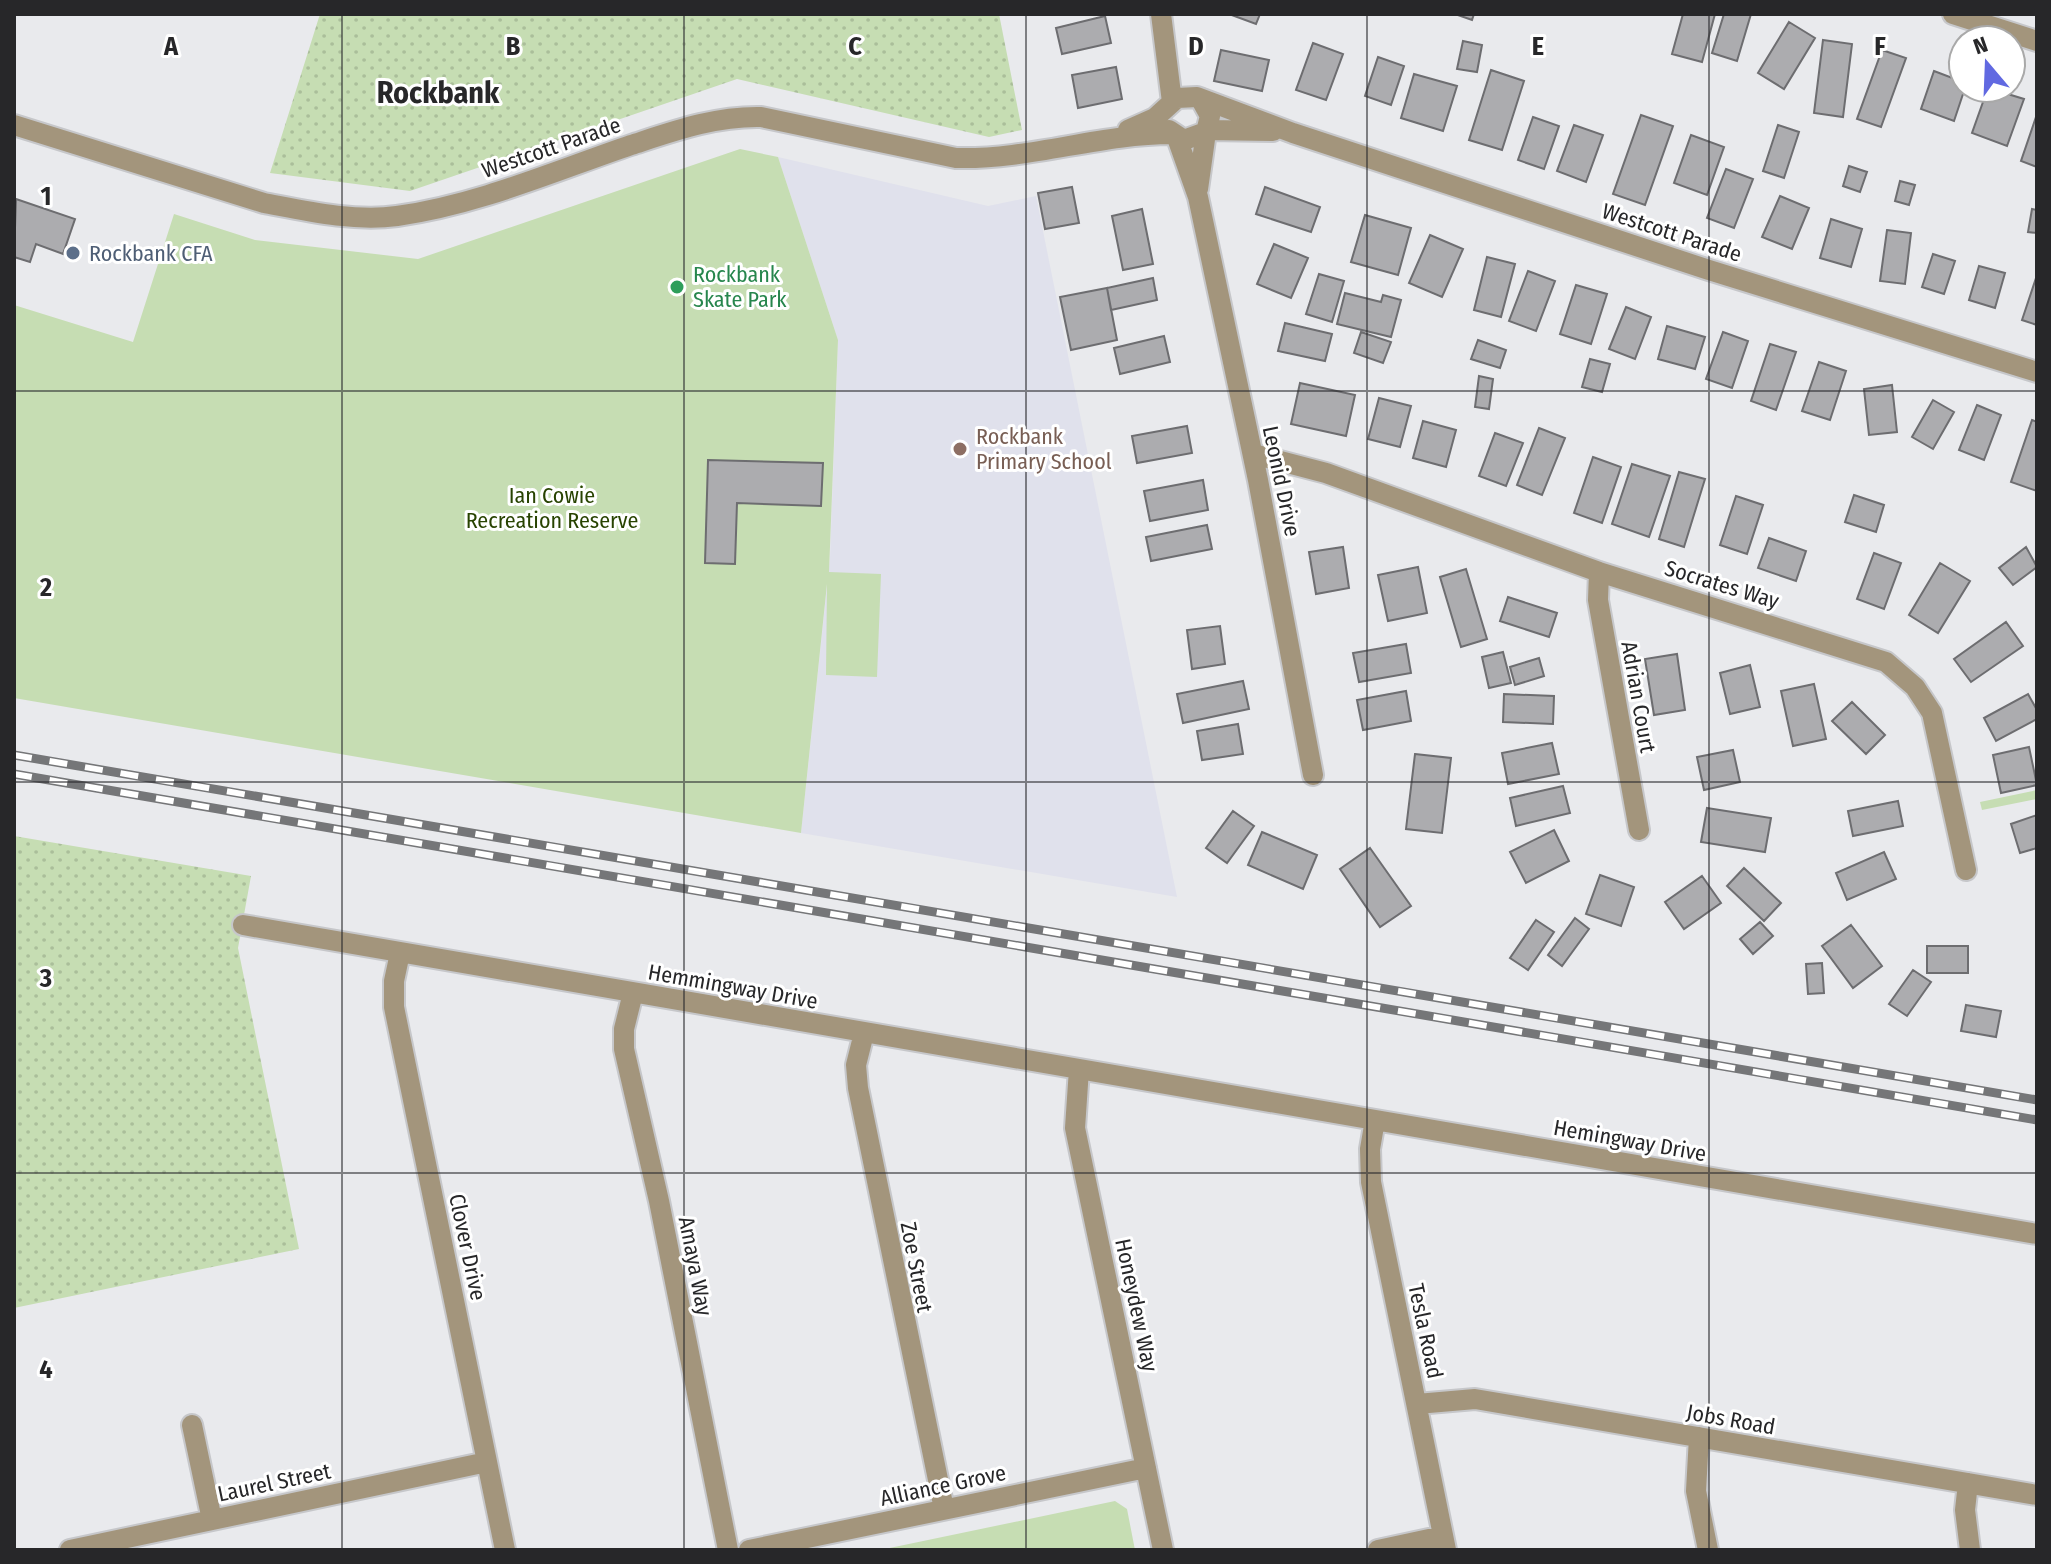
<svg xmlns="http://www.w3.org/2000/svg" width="2051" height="1564" font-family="'Fira Sans Condensed',sans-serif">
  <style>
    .built { fill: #e0e1ec }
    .grass { fill: url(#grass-dots) }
    .park { fill: #c6ddb3 }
    .building { fill: #acacaf; stroke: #6d6d70; stroke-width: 2 }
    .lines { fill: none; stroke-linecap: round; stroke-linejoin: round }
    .street-casing { stroke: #c6c7ca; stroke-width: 24 }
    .street { stroke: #a3957c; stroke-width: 20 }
    .rail-casing { stroke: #757678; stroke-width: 9 }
    .rail { stroke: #fff; stroke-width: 6; stroke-dasharray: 18; stroke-linecap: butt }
    .grid { fill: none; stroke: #272729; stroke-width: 2; stroke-opacity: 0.55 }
    .service-dot { fill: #5c6f8a; stroke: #fff; stroke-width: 3 }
    .leisure-dot { fill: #2e9e5b; stroke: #fff; stroke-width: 3 }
    .education-dot { fill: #8d6e63; stroke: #fff; stroke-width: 3 }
    .labels { text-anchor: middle; stroke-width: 6; stroke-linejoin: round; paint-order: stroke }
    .street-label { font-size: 22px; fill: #272729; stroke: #fff }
    .service-label { font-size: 22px; fill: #4e5e75; stroke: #fff; text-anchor: start }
    .leisure-label { font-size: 22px; fill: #27864d; stroke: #fff; text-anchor: start }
    .education-label { font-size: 22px; fill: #785e54; stroke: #fff; text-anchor: start }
    .park-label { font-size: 22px; fill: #284301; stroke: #fff }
    .district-label { font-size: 30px; font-weight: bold; fill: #272729; stroke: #fff }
    .grid-label { font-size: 26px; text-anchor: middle; font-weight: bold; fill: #272729; stroke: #fff; stroke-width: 6; stroke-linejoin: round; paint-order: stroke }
  </style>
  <defs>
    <pattern id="grass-dots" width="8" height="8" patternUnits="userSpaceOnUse" patternTransform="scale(2)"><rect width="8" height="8" fill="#c6ddb3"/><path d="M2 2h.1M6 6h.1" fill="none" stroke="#aabe9a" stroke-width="1.8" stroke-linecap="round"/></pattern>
  </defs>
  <rect width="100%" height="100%" fill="#e9eaed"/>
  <path class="built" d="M 778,157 L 988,206 L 1036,196 L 1177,897 L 801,833 L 830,558 L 838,340 Z"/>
  <path class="grass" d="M 320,14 L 999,14 L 1022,130 L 989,137 L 737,79 L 410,191 L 270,173 Z
    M 14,836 L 251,876 L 238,948 L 299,1249 L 14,1308 Z"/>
  <path class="park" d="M 740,149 L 778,157 L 838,340 L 829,572 L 881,574 L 877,677 L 826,675 L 827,584 L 801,833 L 14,698 L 14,305 L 133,342 L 174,214 L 255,240 L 418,259 Z
    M 2037,790 L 2037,799 L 1982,810 L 1980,802 Z
    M 1115,1501 L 1127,1509 L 1135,1550 L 880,1550 Z"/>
  <path class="building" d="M 1229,14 L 1260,14 L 1256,24 Z
    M 1455,14 L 1474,14 L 1472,20 Z
    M 1683,14 L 1715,14 L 1702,62 L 1672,54 Z
    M 1724,14 L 1751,14 L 1737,61 L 1712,53 Z
    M 1105,16 L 1111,43 L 1062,54 L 1056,28 Z
    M 1789,22 L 1815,38 L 1784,89 L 1758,73 Z
    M 1823,40 L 1852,44 L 1843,117 L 1814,113 Z
    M 1463,41 L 1482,45 L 1477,72 L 1457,69 Z
    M 1313,43 L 1343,54 L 1326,100 L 1296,90 Z
    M 1221,50 L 1269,60 L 1262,91 L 1214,81 Z
    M 1882,50 L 1906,58 L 1881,127 L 1857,119 Z
    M 1378,57 L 1404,66 L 1391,105 L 1365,96 Z
    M 1116,67 L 1122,99 L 1078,108 L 1072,75 Z
    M 1491,70 L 1524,81 L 1502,150 L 1469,140 Z
    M 1934,71 L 1963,82 L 1965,88 L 1954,121 L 1921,109 Z
    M 1414,74 L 1457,86 L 1443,131 L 1401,118 Z
    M 1988,88 L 2024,99 L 2007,146 L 1972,133 Z
    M 2037,114 L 2037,167 L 2021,161 Z
    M 1641,115 L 1673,126 L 1645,205 L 1613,194 Z
    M 1533,117 L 1559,126 L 1544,169 L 1518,160 Z
    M 1574,125 L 1603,135 L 1586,182 L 1557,171 Z
    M 1778,125 L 1799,132 L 1784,178 L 1763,171 Z
    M 1691,135 L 1724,147 L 1707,195 L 1674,183 Z
    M 1849,166 L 1867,172 L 1860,192 L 1843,186 Z
    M 1726,169 L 1753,179 L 1734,228 L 1707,218 Z
    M 1900,181 L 1915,185 L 1909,205 L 1895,201 Z
    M 1072,187 L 1079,223 L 1045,229 L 1038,193 Z
    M 1265,187 L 1320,207 L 1311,232 L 1256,214 Z
    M 1780,196 L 1809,208 L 1792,249 L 1762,237 Z
    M 16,199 L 75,219 L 63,254 L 36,244 L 30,262 L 14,257 Z
    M 1142,209 L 1153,264 L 1123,270 L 1112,216 Z
    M 2032,209 L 2037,210 L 2037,233 L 2028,232 Z
    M 1365,215 L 1411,228 L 1398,275 L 1351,262 Z
    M 1831,219 L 1862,229 L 1851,267 L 1820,258 Z
    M 1887,230 L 1911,233 L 1905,284 L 1880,281 Z
    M 1430,235 L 1463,249 L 1442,297 L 1409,283 Z
    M 1274,244 L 1308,258 L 1291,298 L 1257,284 Z
    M 1933,254 L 1955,261 L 1944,294 L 1922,287 Z
    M 1487,257 L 1515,264 L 1501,317 L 1474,310 Z
    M 1979,266 L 2005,273 L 1995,308 L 1969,300 Z
    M 1528,271 L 1555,281 L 1536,331 L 1509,321 Z
    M 1319,274 L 1344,281 L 1332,322 L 1306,314 Z
    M 2037,275 L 2037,325 L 2022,320 Z
    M 1153,278 L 1157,300 L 1111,310 L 1107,288 Z
    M 1576,285 L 1607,294 L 1591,344 L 1560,334 Z
    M 1107,288 L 1117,340 L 1071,350 L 1060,297 Z
    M 1345,293 L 1381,302 L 1383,295 L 1401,300 L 1391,337 L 1337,324 Z
    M 1626,307 L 1651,317 L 1635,359 L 1609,349 Z
    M 1285,323 L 1332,334 L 1325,361 L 1278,351 Z
    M 1667,326 L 1705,337 L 1695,369 L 1658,359 Z
    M 1361,332 L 1391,342 L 1383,363 L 1354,353 Z
    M 1723,332 L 1748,341 L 1732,388 L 1706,379 Z
    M 1164,336 L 1170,362 L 1120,374 L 1114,348 Z
    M 1478,340 L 1506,350 L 1500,368 L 1471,359 Z
    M 1770,344 L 1796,352 L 1776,410 L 1751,401 Z
    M 1590,359 L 1610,364 L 1602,392 L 1582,387 Z
    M 1819,362 L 1846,371 L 1830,420 L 1802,411 Z
    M 1479,376 L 1493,379 L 1489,409 L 1475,407 Z
    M 1300,383 L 1355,395 L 1346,436 L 1291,424 Z
    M 1892,385 L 1897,432 L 1869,435 L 1864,389 Z
    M 1379,398 L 1411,406 L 1400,447 L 1368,439 Z
    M 1933,400 L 1954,412 L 1933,449 L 1912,437 Z
    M 1977,405 L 2001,415 L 1984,460 L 1959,450 Z
    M 2032,420 L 2037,422 L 2037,491 L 2011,482 Z
    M 1423,421 L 1456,430 L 1446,467 L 1413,458 Z
    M 1187,426 L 1192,453 L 1137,463 L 1132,436 Z
    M 1539,428 L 1565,438 L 1542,495 L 1517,485 Z
    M 1495,433 L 1523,443 L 1506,486 L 1479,476 Z
    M 1593,457 L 1621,467 L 1602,523 L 1574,513 Z
    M 708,460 L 823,463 L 821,506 L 737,503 L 735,564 L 705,563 Z
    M 1632,464 L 1670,476 L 1649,537 L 1612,524 Z
    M 1679,472 L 1705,479 L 1684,547 L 1659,539 Z
    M 1203,480 L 1208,510 L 1150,521 L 1144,491 Z
    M 1854,495 L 1884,505 L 1876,532 L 1845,522 Z
    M 1736,496 L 1763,505 L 1747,554 L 1720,545 Z
    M 1207,525 L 1212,549 L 1151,561 L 1146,537 Z
    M 1769,538 L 1806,551 L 1796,581 L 1758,568 Z
    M 1343,547 L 1349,588 L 1316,594 L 1309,552 Z
    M 2026,547 L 2037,567 L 2013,585 L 1999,568 Z
    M 1874,553 L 1901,563 L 1884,609 L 1857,599 Z
    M 1940,563 L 1970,581 L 1938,633 L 1909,615 Z
    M 1418,567 L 1427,613 L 1388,621 L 1378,575 Z
    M 1466,569 L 1487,639 L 1461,647 L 1440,577 Z
    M 1508,597 L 1557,613 L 1549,637 L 1500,621 Z
    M 2006,622 L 2023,646 L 1971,682 L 1954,659 Z
    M 1220,626 L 1225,664 L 1192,669 L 1187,630 Z
    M 1406,644 L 1411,673 L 1359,682 L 1353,653 Z
    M 1503,652 L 1511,683 L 1489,688 L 1482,657 Z
    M 1677,654 L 1685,710 L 1654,715 L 1645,659 Z
    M 1539,658 L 1544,676 L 1515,685 L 1510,667 Z
    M 1750,665 L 1760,707 L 1730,714 L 1720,673 Z
    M 1243,681 L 1249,709 L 1183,723 L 1177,694 Z
    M 1814,684 L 1826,739 L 1793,746 L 1781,691 Z
    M 1406,691 L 1411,721 L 1363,730 L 1357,700 Z
    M 1504,694 L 1554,696 L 1553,724 L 1503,722 Z
    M 2028,694 L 2037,710 L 2037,719 L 1996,741 L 1984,718 Z
    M 1852,702 L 1885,735 L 1866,754 L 1832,721 Z
    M 1238,724 L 1243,754 L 1202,760 L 1197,731 Z
    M 1552,743 L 1559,774 L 1508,784 L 1502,753 Z
    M 2029,747 L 2037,785 L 2001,793 L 1993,755 Z
    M 1733,750 L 1740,782 L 1704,790 L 1697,757 Z
    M 1415,754 L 1451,758 L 1442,833 L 1406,829 Z
    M 1563,786 L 1570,813 L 1516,826 L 1510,798 Z
    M 1898,801 L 1903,826 L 1853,836 L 1848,811 Z
    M 1707,808 L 1771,818 L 1765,852 L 1701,842 Z
    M 1233,811 L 1254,826 L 1227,863 L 1206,848 Z
    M 2037,815 L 2037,848 L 2020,853 L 2011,824 Z
    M 1554,830 L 1569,861 L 1526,883 L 1510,852 Z
    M 1262,832 L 1317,855 L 1303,889 L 1248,865 Z
    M 1370,848 L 1411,906 L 1380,927 L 1340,869 Z
    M 1884,852 L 1896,879 L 1847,900 L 1836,873 Z
    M 1744,868 L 1781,903 L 1764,921 L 1727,886 Z
    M 1600,875 L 1634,887 L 1621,926 L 1586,914 Z
    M 1702,876 L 1721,903 L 1684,929 L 1665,902 Z
    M 1575,918 L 1589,929 L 1562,966 L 1548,955 Z
    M 1536,920 L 1554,932 L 1528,970 L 1510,958 Z
    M 1760,922 L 1773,936 L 1753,954 L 1740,939 Z
    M 1851,925 L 1882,966 L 1853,988 L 1822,946 Z
    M 1927,946 L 1968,946 L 1968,973 L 1927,973 Z
    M 1822,963 L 1824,993 L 1808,994 L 1806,964 Z
    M 1913,970 L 1931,982 L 1907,1016 L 1889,1004 Z
    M 1966,1005 L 2001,1011 L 1996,1037 L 1961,1031 Z"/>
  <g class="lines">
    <defs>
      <path id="street" d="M 1161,14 L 1172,102
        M 1953,14 L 2037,41
        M 14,125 L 264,203 C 306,211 354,222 397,216 C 477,205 555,171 631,145 C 674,131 715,116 761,117 L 956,158 C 1030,160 1099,134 1172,134
        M 1128,130 L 1155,118 L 1177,98 L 1197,97 L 1293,133 L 1709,270 L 2037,372
        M 1169,130 L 1184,140 L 1206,132 L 1210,116 L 1200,98
        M 1207,130 L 1273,131
        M 1177,138 L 1198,197 L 1258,480 L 1313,775
        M 1198,189 L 1206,132
        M 1253,454 L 1326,473 L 1599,572 L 1886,662 L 1915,687 L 1932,713 L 1966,870
        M 1599,572 L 1598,600 L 1639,830
        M 243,925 L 2037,1234
        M 400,953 L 394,981 L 394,1007 L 505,1550
        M 633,993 L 624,1029 L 624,1049 L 659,1201 L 728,1550
        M 864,1033 L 856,1065 L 858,1088 L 944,1509
        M 1079,1069 L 1075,1128 L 1163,1550
        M 1375,1120 L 1370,1149 L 1371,1182 L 1446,1550
        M 1417,1404 L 1475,1399 L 2037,1495
        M 192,1425 L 212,1520
        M 1699,1437 L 1696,1491 L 1708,1550
        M 1968,1483 L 1965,1510 L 1970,1550
        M 70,1550 L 487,1462
        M 749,1550 L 1146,1468
        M 1378,1550 L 1443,1536"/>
    </defs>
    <use href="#street" class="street-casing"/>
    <use href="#street" class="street"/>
    <defs>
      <path id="rail" d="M 14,755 L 2037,1100
        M 14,774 L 2037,1120"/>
    </defs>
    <use href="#rail" class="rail-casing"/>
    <use href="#rail" class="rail"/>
  </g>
  <path class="grid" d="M 342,14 L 342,1550M 684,14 L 684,1550M 1026,14 L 1026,1550M 1367,14 L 1367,1550M 1709,14 L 1709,1550M 14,391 L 2037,391M 14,782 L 2037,782M 14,1173 L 2037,1173"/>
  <circle class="service-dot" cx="73" cy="253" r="8"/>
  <circle class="leisure-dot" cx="677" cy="287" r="8"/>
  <circle class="education-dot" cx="960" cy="449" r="8"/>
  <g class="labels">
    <g class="street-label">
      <text transform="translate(551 147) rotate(-19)" y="8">Westcott Parade</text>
      <text transform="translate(1672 232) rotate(18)" y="8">Westcott Parade</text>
      <text transform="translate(1282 481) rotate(78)" y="8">Leonid Drive</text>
      <text transform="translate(1722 584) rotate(17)" y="8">Socrates Way</text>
      <text transform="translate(1639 697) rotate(80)" y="8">Adrian Court</text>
      <text transform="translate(733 986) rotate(10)" y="8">Hemmingway Drive</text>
      <text transform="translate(1630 1140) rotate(10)" y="8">Hemingway Drive</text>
      <text transform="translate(468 1247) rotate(78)" y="8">Clover Drive</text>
      <text transform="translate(696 1266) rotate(79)" y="8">Amaya Way</text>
      <text transform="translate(917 1267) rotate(79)" y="8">Zoe Street</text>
      <text transform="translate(1137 1305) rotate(78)" y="8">Honeydew Way</text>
      <text transform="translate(1426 1331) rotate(78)" y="8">Tesla Road</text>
      <text transform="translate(1731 1419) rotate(10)" y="8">Jobs Road</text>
      <text transform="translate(274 1482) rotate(-12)" y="8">Laurel Street</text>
      <text transform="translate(943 1485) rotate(-12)" y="8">Alliance Grove</text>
    </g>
    <g class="service-label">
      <text x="89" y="261">Rockbank CFA</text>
    </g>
    <g class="leisure-label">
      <text x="693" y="282">Rockbank<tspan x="693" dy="25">Skate Park</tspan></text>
    </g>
    <g class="education-label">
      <text x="976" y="444">Rockbank<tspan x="976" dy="25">Primary School</tspan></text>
    </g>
    <g class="park-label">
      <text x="552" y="503">Ian Cowie<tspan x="552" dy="25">Recreation Reserve</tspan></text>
    </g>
    <g class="district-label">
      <text x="438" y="103">Rockbank</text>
    </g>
  </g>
  <g class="grid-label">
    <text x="171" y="55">A</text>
    <text x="513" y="55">B</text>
    <text x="855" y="55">C</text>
    <text x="1196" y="55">D</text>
    <text x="1538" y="55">E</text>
    <text x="1880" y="55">F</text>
    <text x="46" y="205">1</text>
    <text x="46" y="596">2</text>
    <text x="46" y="987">3</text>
    <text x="46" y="1378">4</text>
  </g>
  <rect width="2051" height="1564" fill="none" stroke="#272729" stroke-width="32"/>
  <g transform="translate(1987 64) rotate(341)"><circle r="38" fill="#ffffff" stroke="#a9a9a9" stroke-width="2"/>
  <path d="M0-6L14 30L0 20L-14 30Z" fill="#6169e1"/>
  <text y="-12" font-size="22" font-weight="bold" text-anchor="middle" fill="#272729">N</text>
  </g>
</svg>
